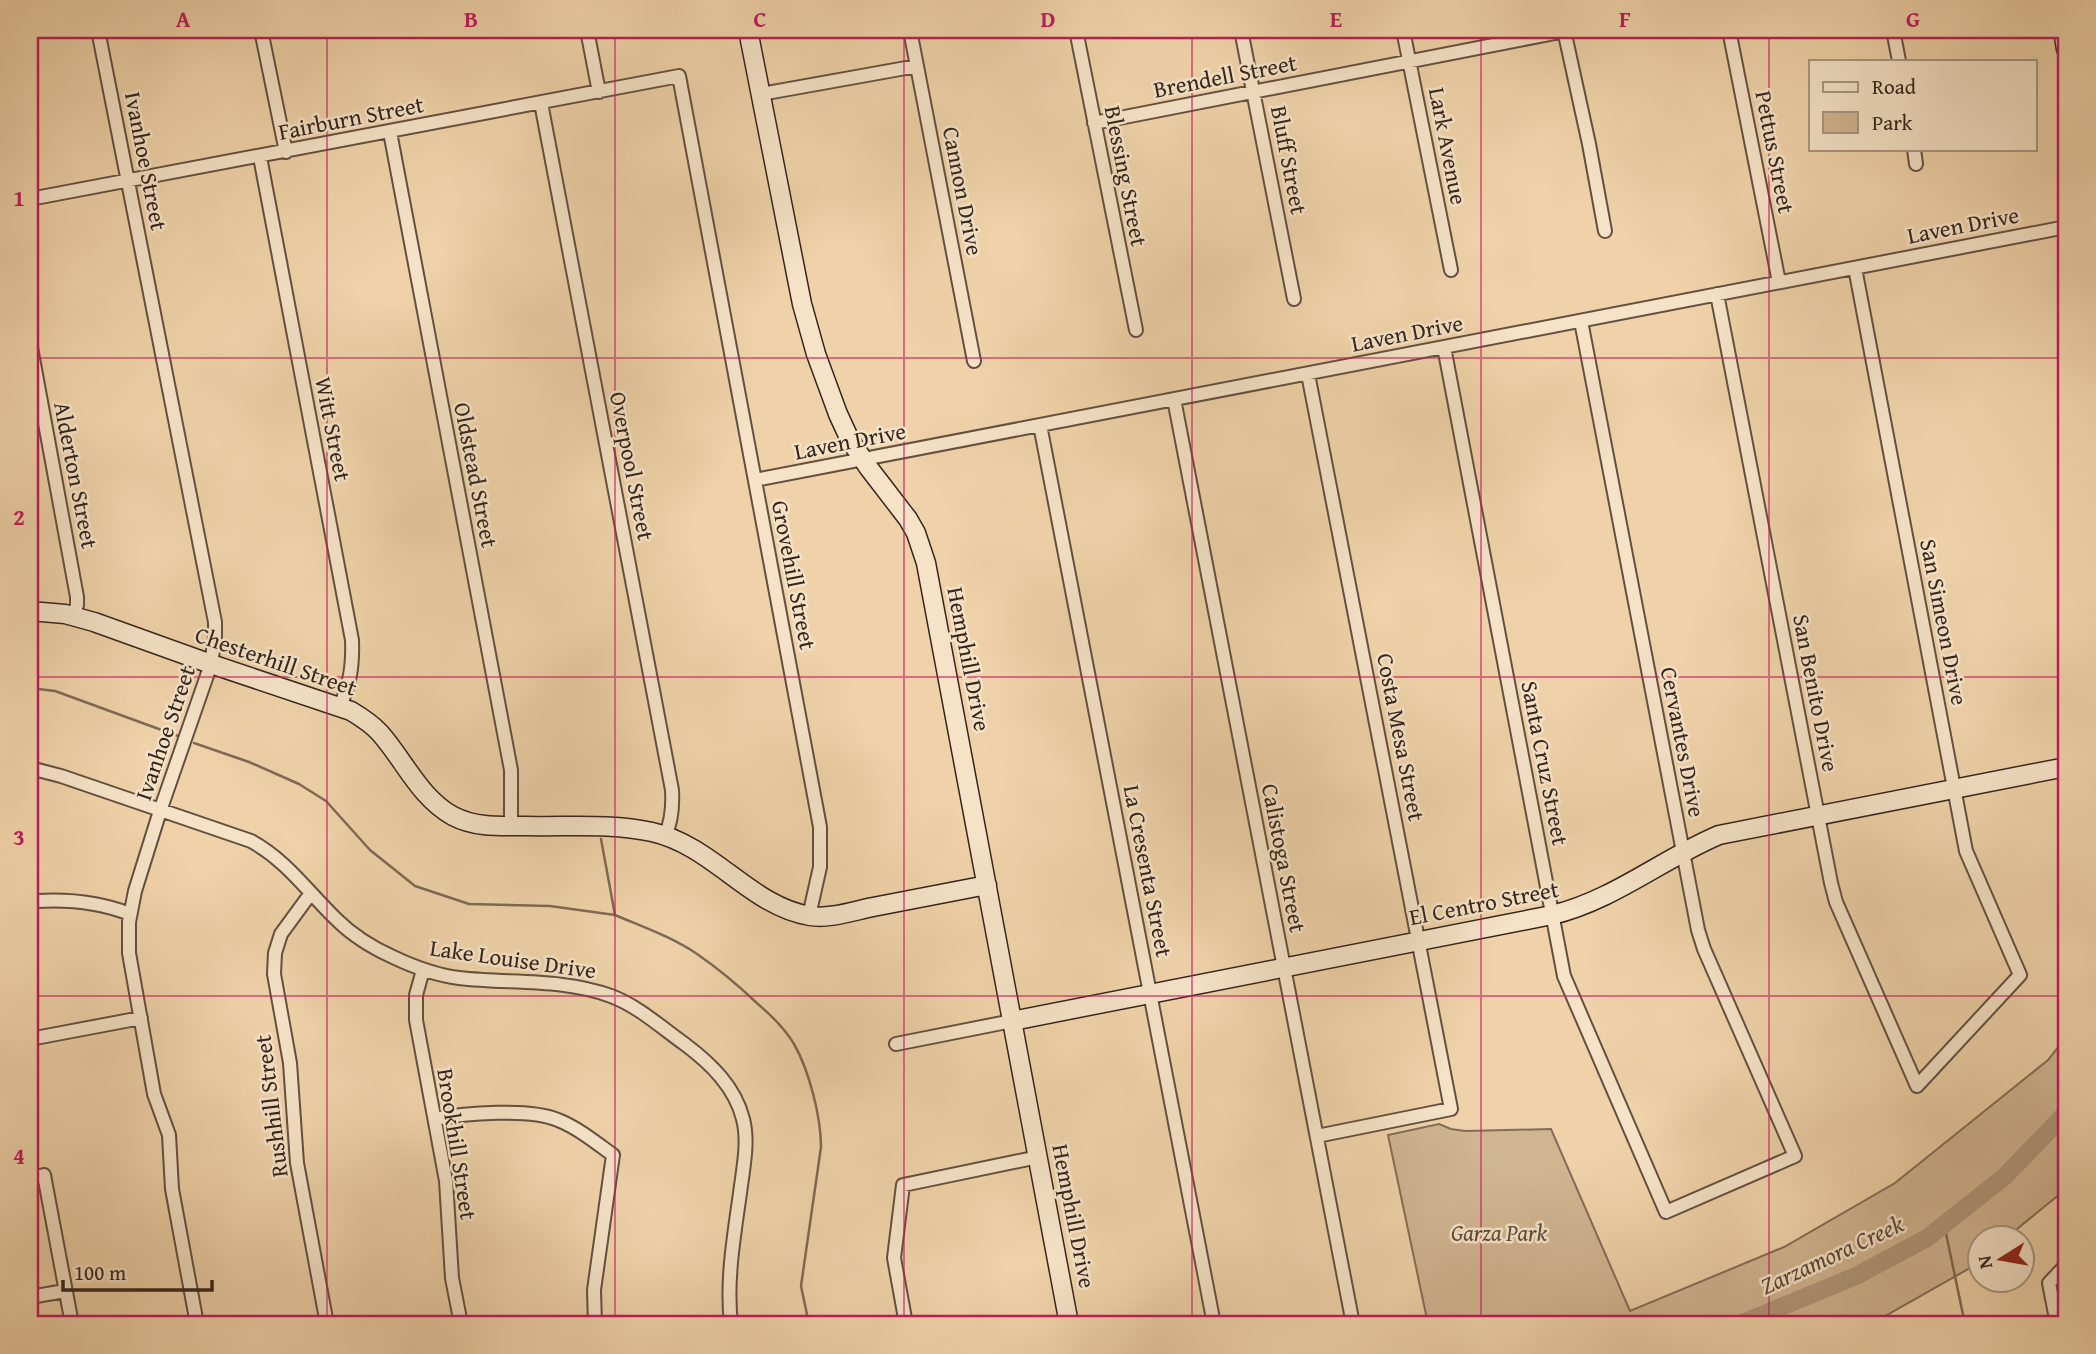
<svg xmlns="http://www.w3.org/2000/svg" width="2096" height="1354" font-family="'Gentium Book Plus',serif">
  <style>
    .green { fill: #d0b591; stroke: #836d57; stroke-width: 2 }
    .lines { fill: none; stroke-linecap: round; stroke-linejoin: round }
    .stream { stroke: #7f6954; stroke-width: 2.5 }
    .river { stroke: #b09779; stroke-width: 18 }
    .street-casing { stroke: #645040; stroke-width: 16 }
    .secondary-casing { stroke: #36251d; stroke-width: 21 }
    .street { stroke: #f5e2c7; stroke-width: 12 }
    .secondary { stroke: #f5e2c7; stroke-width: 18 }
    .grid { fill: none; stroke: #c2185b; stroke-width: 2; stroke-opacity: 0.55 }
    .labels { text-anchor: middle; stroke-width: 5; stroke-linejoin: round; paint-order: stroke }
    .street-label { font-size: 23px; fill: #36251d; stroke: #f5e2c7 }
    .park-label { font-size: 23px; font-style: italic; fill: #5c493a; stroke: #f5e2c7 }
    .water-label { font-size: 24px; font-style: italic; fill: #5b4739; stroke: #f5e2c7 }
    .neatline { fill: none; stroke: #c2185b; stroke-width: 2.5 }
    .grid-label { font-size: 23px; text-anchor: middle; font-weight: bold; fill: #c2185b }
  </style>
  <rect width="100%" height="100%" fill="#efd2a9"/>
  <filter id="stains"><feTurbulence type="fractalNoise" baseFrequency=".00286" numOctaves="4"/><feColorMatrix values="0 0 0 0 .2 0 0 0 0 .09 0 0 0 0 .02 0 0 0 .5 -.17"/></filter>
  <radialGradient id="worn" r=".72"><stop offset=".6" stop-color="#630" stop-opacity="0"/><stop offset="1" stop-color="#630" stop-opacity=".3"/></radialGradient>
  <path class="green" d="M 2066,1037 L 2066,1189 L 2006,1238 L 1980,1238 L 1980,1259 L 1970,1268 L 1871,1324 L 1428,1324 L 1388,1135 L 1439,1124 L 1451,1129 L 1465,1131 L 1551,1129 L 1630,1311 L 1784,1247 L 1895,1183 L 2048,1060 Z"/>
  <g class="lines">
    <path class="stream" d="M 30,688 L 55,691 L 178,736
      M 194,743 L 249,762 L 299,784 L 326,801 L 370,850 L 415,886 L 469,904 L 550,906 L 615,915
      M 601,839 L 615,915 C 643,927 672,937 697,954 C 719,969 740,987 759,1005 C 772,1016 785,1029 794,1044 C 809,1070 821,1117 821,1147 L 801,1286 L 809,1324
      M 1944,1224 L 1965,1324"/>
    <path class="river" d="M 1740,1324 L 1856,1276 L 1927,1238 L 2004,1177 L 2066,1113"/>
    <defs>
      <path id="street" d="M 98,30 L 215,622 L 215,637 L 211,664 L 160,811 L 135,891 L 129,922 L 129,953 L 154,1094 L 169,1135 L 172,1189 L 197,1324
        M 261,30 L 286,152
        M 587,30 L 599,92
        M 910,30 L 974,361
        M 1076,30 L 1136,330
        M 1241,30 L 1294,299
        M 1403,30 L 1451,270
        M 1564,30 L 1589,144 L 1605,231
        M 1729,30 L 1779,282
        M 1893,30 L 1899,61
        M 761,94 L 917,66
        M 541,103 L 672,790 C 673,807 672,821 665,836
        M 1094,123 L 1570,30
        M 390,132 L 511,770 L 511,826
        M 1914,149 L 1916,164
        M 260,157 L 352,640 C 353,666 350,685 339,708
        M 30,199 L 679,76 L 820,827 L 820,867 L 809,916
        M 1717,294 L 1831,883 L 1836,902 L 1917,1086 L 2020,975 L 1966,851 L 1855,268
        M 30,342 L 77,597 L 77,605 L 73,616
        M 1444,347 L 1564,976 L 1666,1212 L 1795,1156 L 1704,949 L 1698,930 L 1581,321
        M 1308,374 L 1451,1109 L 1317,1136
        M 1174,399 L 1353,1324
        M 1040,425 L 1214,1324
        M 755,480 L 2066,227
        M 30,768 L 61,776 L 251,841 C 287,861 307,891 336,919 C 352,935 373,948 393,957 C 414,967 435,975 459,978 C 510,984 561,978 611,996 C 638,1006 662,1028 686,1045 C 711,1064 735,1087 743,1119 C 749,1142 743,1169 740,1193 C 734,1237 726,1280 731,1324
        M 311,893 L 281,934 L 275,953 L 274,974 L 290,1063 L 297,1163 L 327,1324
        M 37,901 C 70,899 99,902 130,914
        M 423,970 L 416,995 L 416,1020 L 446,1181 L 452,1278 L 461,1324
        M 30,1039 L 141,1018
        M 896,1044 L 1012,1021
        M 435,1119 C 464,1113 531,1108 558,1120 C 578,1128 595,1142 613,1155 L 594,1290 L 595,1324
        M 30,1178 L 44,1175 L 72,1324
        M 30,1297 L 65,1291
        M 906,1324 L 894,1258 L 903,1185 L 1038,1157
        M 2057,1324 L 2049,1283 L 2066,1265"/>
      <path id="secondary" d="M 748,30 L 802,304 L 816,354 L 838,414 L 850,440 L 868,467 L 908,519 L 916,533 L 926,563 L 1069,1324
        M 2063,30 L 2066,49
        M 30,611 L 65,614 L 94,622 L 211,664 L 351,711 C 361,717 372,724 380,733 C 404,760 420,798 453,816 C 476,828 501,826 526,826 C 568,827 611,823 652,832 C 714,846 750,906 810,916 C 830,919 853,911 873,907 C 911,900 949,892 987,885
        M 1012,1021 L 1552,915 C 1614,900 1662,859 1719,835 L 2066,767"/>
    </defs>
    <use href="#street" class="street-casing"/>
    <use href="#secondary" class="secondary-casing"/>
    <use href="#street" class="street"/>
    <use href="#secondary" class="secondary"/>
  </g>
  <path class="grid" d="M 327,30 L 327,1324M 615,30 L 615,1324M 904,30 L 904,1324M 1192,30 L 1192,1324M 1481,30 L 1481,1324M 1769,30 L 1769,1324M 30,358 L 2066,358M 30,677 L 2066,677M 30,996 L 2066,996"/>
  <g class="labels">
    <g class="street-label">
      <text transform="translate(1225 76) rotate(-11)" y="8">Brendell Street</text>
      <text transform="translate(351 118) rotate(-11)" y="8">Fairburn Street</text>
      <text transform="translate(1448 146) rotate(79)" y="8">Lark Avenue</text>
      <text transform="translate(1775 152) rotate(79)" y="8">Pettus Street</text>
      <text transform="translate(1289 160) rotate(79)" y="8">Bluff Street</text>
      <text transform="translate(146 161) rotate(79)" y="8">Ivanhoe Street</text>
      <text transform="translate(1126 176) rotate(79)" y="8">Blessing Street</text>
      <text transform="translate(963 191) rotate(79)" y="8">Cannon Drive</text>
      <text transform="translate(1963 225) rotate(-11)" y="8">Laven Drive</text>
      <text transform="translate(1407 333) rotate(-11)" y="8">Laven Drive</text>
      <text transform="translate(333 429) rotate(79)" y="8">Witt Street</text>
      <text transform="translate(850 441) rotate(-11)" y="8">Laven Drive</text>
      <text transform="translate(632 466) rotate(79)" y="8">Overpool Street</text>
      <text transform="translate(76 475) rotate(79)" y="8">Alderton Street</text>
      <text transform="translate(476 475) rotate(79)" y="8">Oldstead Street</text>
      <text transform="translate(794 575) rotate(79)" y="8">Grovehill Street</text>
      <text transform="translate(1944 622) rotate(79)" y="8">San Simeon Drive</text>
      <text transform="translate(969 659) rotate(79)" y="8">Hemphill Drive</text>
      <text transform="translate(276 661) rotate(19)" y="8">Chesterhill Street</text>
      <text transform="translate(1816 693) rotate(79)" y="8">San Benito Drive</text>
      <text transform="translate(165 733) rotate(-71)" y="8">Ivanhoe Street</text>
      <text transform="translate(1401 737) rotate(79)" y="8">Costa Mesa Street</text>
      <text transform="translate(1683 742) rotate(79)" y="8">Cervantes Drive</text>
      <text transform="translate(1545 763) rotate(79)" y="8">Santa Cruz Street</text>
      <text transform="translate(1284 858) rotate(79)" y="8">Calistoga Street</text>
      <text transform="translate(1148 871) rotate(79)" y="8">La Cresenta Street</text>
      <text transform="translate(1484 903) rotate(-11)" y="8">El Centro Street</text>
      <text transform="translate(513 959) rotate(8)" y="8">Lake Louise Drive</text>
      <text transform="translate(271 1106) rotate(-97)" y="8">Rushhill Street</text>
      <text transform="translate(457 1144) rotate(81)" y="8">Brookhill Street</text>
      <text transform="translate(1074 1216) rotate(79)" y="8">Hemphill Drive</text>
    </g>
    <g class="park-label">
      <text x="1499" y="1241">Garza Park</text>
    </g>
    <g class="water-label">
      <text transform="translate(1832 1255) rotate(-25)" y="8">Zarzamora Creek</text>
    </g>
  </g>
  <rect width="2096" height="1354" fill="none" stroke="#efd2a9" stroke-width="77"/>
  <rect x="1809" y="60" width="228" height="91" fill="#f5e2c7" stroke="#a99683" stroke-width="2"/>
  <rect x="1823" y="82" width="35" height="10" fill="#f5e2c7" stroke="#a99683" stroke-width="2"/>
  <text x="1872" y="94" font-size="21" fill="#36251d">Road</text>
  <rect x="1823" y="112" width="35" height="21" fill="#d0b591" stroke="#a99683" stroke-width="2"/>
  <text x="1872" y="130" font-size="21" fill="#36251d">Park</text>
  <g transform="translate(2001 1259) rotate(259)"><circle r="33" fill="#f5e2c7" stroke="#a99683" stroke-width="2"/>
  <path d="M0-5L12 26L0 18L-12 26Z" fill="#8f2418"/>
  <text y="-10" font-size="19" font-weight="bold" text-anchor="middle" fill="#36251d">N</text>
  </g>
  <path d="M63 1280v10h149v-10" fill="none" stroke="#36251d" stroke-width="3.5"/>
  <text x="74" y="1280" font-size="21" fill="#36251d" stroke="#f5e2c7" stroke-width="5" paint-order="stroke">100 m</text>
  <rect x="38" y="38" width="2020" height="1278" class="neatline"/>
  <g class="grid-label">
    <text x="183" y="27">A</text>
    <text x="471" y="27">B</text>
    <text x="760" y="27">C</text>
    <text x="1048" y="27">D</text>
    <text x="1336" y="27">E</text>
    <text x="1625" y="27">F</text>
    <text x="1913" y="27">G</text>
    <text x="19" y="206">1</text>
    <text x="19" y="525">2</text>
    <text x="19" y="845">3</text>
    <text x="19" y="1164">4</text>
  </g>
  <rect width="100%" height="100%" filter="url(#stains)"/>
  <rect width="100%" height="100%" fill="url(#worn)"/>
</svg>
